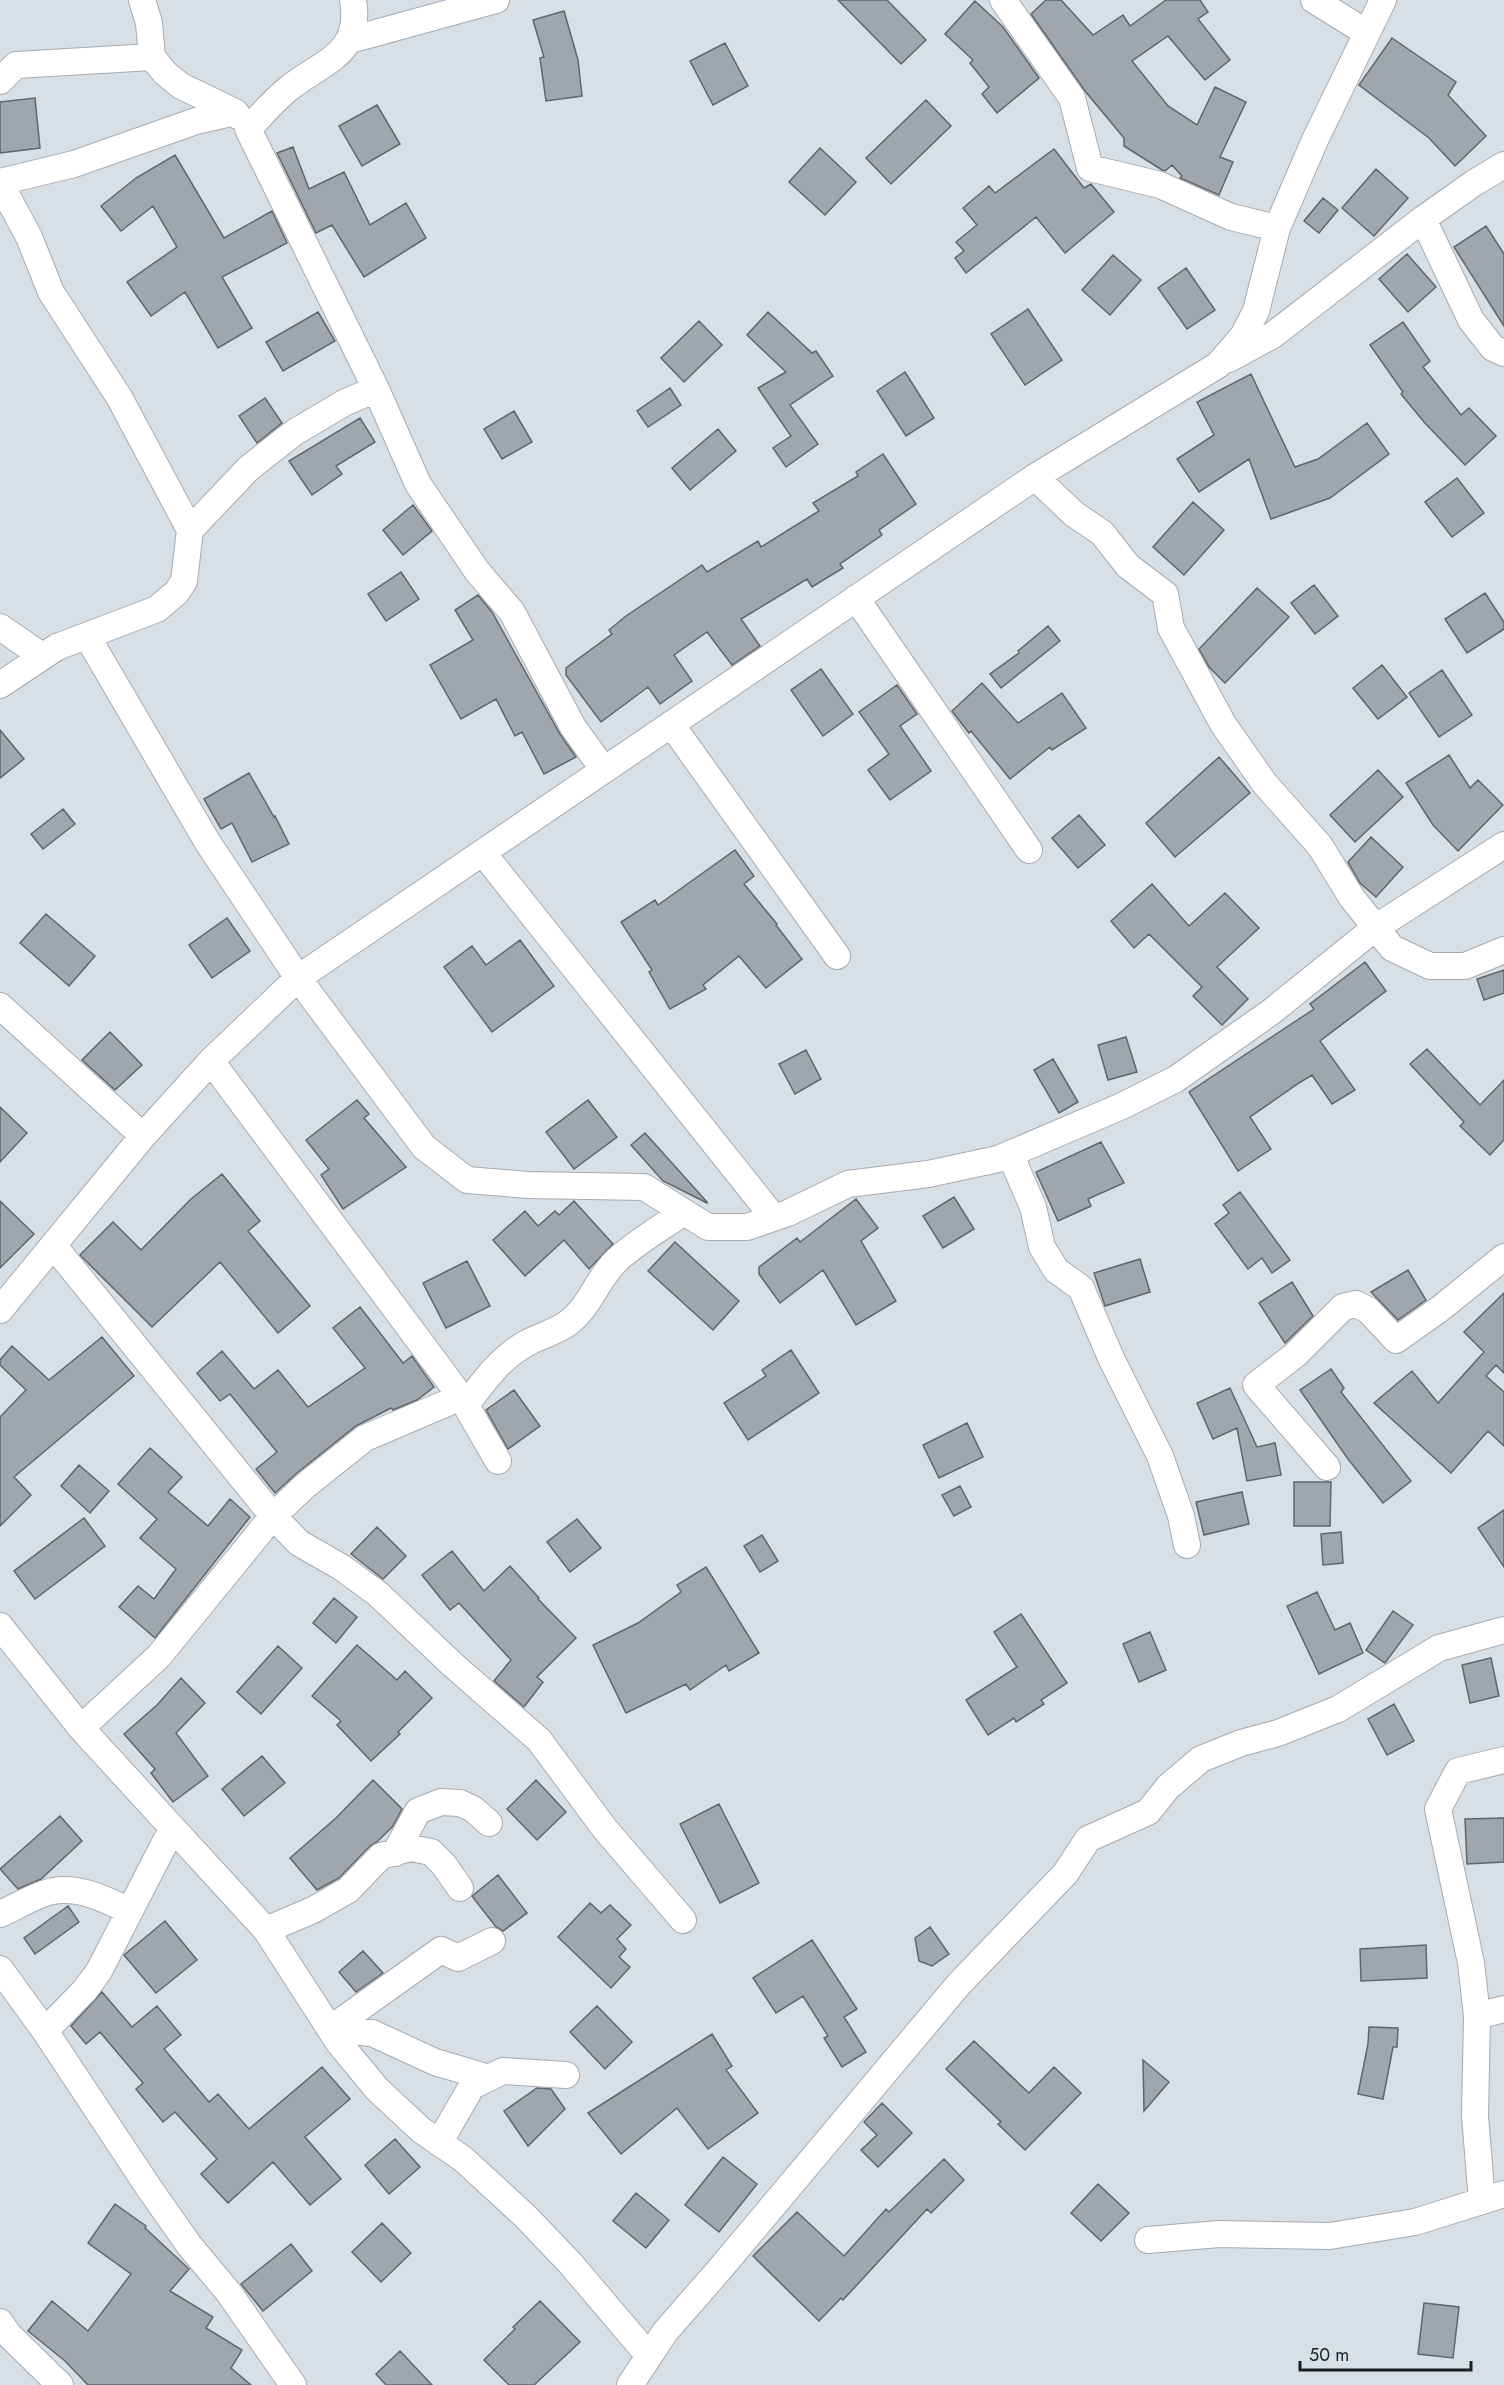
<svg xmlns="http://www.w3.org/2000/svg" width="1504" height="2385" font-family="Jost,sans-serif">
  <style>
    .building { fill: #9fa6ad; stroke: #5f666c; stroke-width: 1.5 }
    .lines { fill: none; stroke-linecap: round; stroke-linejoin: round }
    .street-casing { stroke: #a4abb2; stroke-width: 28 }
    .street { stroke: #fff; stroke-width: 26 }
  </style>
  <rect width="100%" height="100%" fill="#d8e0e7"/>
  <path class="building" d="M 838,0 L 887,0 L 926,40 L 901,64 Z
    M 1046,0 L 1061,0 L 1093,35 L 1123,15 L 1130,26 L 1166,0 L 1200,0 L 1208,12 L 1198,19 L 1230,60 L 1205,80 L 1168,36 L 1132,61 L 1168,106 L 1197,125 L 1215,87 L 1246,102 L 1220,157 L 1233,162 L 1219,195 L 1180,178 L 1182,176 L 1172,165 L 1165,171 L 1162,170 L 1124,146 L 1124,138 L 1085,91 L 1031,14 Z
    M 975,1 L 1003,27 L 1039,78 L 997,113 L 982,94 L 989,87 L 970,63 L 973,60 L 945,34 Z
    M 564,11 L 578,60 L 582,96 L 546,101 L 540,58 L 544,57 L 533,20 Z
    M 1392,38 L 1456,82 L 1448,95 L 1486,136 L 1455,166 L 1429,138 L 1359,85 Z
    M 725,43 L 748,86 L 713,105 L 690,61 Z
    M 35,98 L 40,148 L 0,153 L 0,102 Z
    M 926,100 L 951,126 L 891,184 L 866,158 Z
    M 377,105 L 400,144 L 362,166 L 339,126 Z
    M 293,147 L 309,189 L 344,172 L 370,225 L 406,203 L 426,238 L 364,277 L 332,225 L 316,233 L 277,153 Z
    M 820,148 L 856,182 L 825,215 L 789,182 Z
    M 1054,149 L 1084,188 L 1091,184 L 1114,212 L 1065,253 L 1036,217 L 966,273 L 955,258 L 964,251 L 956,242 L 977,225 L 963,208 L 989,186 L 995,193 Z
    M 175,155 L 224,238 L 272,211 L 287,243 L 222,277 L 252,328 L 218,348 L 185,292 L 151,316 L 127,282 L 177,247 L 153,206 L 121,231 L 101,206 L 136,178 Z
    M 1376,169 L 1408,198 L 1374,236 L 1342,208 Z
    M 1323,198 L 1338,210 L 1319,233 L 1304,221 Z
    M 1486,226 L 1504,254 L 1504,326 L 1454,247 Z
    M 1407,254 L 1436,287 L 1408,312 L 1379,279 Z
    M 1113,255 L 1141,280 L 1110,315 L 1082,290 Z
    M 1186,268 L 1215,310 L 1187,329 L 1158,288 Z
    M 1028,309 L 1062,360 L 1025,385 L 991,334 Z
    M 318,312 L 335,341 L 283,371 L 266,342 Z
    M 768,312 L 812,353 L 816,351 L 833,376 L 790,405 L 818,444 L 786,467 L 773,448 L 791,436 L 758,388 L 786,372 L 747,335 Z
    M 699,321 L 722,345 L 684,382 L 661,358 Z
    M 1403,322 L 1430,361 L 1423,367 L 1461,415 L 1469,408 L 1496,436 L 1465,465 L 1424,422 L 1401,394 L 1403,392 L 1370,345 Z
    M 905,372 L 934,418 L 906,436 L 877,391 Z
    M 1251,374 L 1295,467 L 1318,459 L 1367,423 L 1389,454 L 1330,498 L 1271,519 L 1249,459 L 1199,492 L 1177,459 L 1214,435 L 1197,402 Z
    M 670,388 L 681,405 L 648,427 L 637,411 Z
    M 265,398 L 282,423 L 257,443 L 239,416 Z
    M 514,411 L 532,442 L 502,459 L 484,429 Z
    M 360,418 L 375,442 L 336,466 L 342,474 L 312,495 L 289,461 Z
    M 718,429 L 736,451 L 690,490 L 672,468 Z
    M 883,454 L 916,504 L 879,530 L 882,535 L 840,564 L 843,568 L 812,587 L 807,579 L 741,619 L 760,646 L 732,665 L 707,632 L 674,655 L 692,681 L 660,704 L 648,687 L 601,722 L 566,675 L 566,668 L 612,634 L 609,630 L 626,616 L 702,565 L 707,572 L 758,541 L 761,547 L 819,511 L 813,503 L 858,476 L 856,472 Z
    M 1457,478 L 1484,513 L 1452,537 L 1425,502 Z
    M 1193,502 L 1224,530 L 1184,575 L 1153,547 Z
    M 413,505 L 432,531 L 403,555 L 383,530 Z
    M 401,572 L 419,599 L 386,621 L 368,594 Z
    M 1314,585 L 1338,616 L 1315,634 L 1291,603 Z
    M 1257,588 L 1289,617 L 1225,683 L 1209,667 L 1199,649 Z
    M 1485,593 L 1504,622 L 1504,629 L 1467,653 L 1445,619 Z
    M 478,595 L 492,612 L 560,734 L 576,757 L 544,774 L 522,732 L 515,736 L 496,699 L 461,719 L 430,665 L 473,640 L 455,610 Z
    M 1048,626 L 1060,641 L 1001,688 L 990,674 L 1019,653 L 1018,651 Z
    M 1382,665 L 1407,697 L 1378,719 L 1353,688 Z
    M 821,669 L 853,714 L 823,736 L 791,690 Z
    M 1442,670 L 1472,715 L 1439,737 L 1409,693 Z
    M 982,683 L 1018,723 L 1062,693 L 1086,728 L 1052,750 L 1050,747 L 1010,779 L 971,731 L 969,733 L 952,711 Z
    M 897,685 L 917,714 L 900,726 L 931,771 L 890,800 L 868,770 L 889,754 L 859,712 Z
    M 0,730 L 24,759 L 0,778 Z
    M 1449,755 L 1470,788 L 1478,780 L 1503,805 L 1458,851 L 1433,825 L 1406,783 Z
    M 1219,757 L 1250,793 L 1175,857 L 1146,823 Z
    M 1378,770 L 1403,797 L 1355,842 L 1330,815 Z
    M 249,773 L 274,817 L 275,816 L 289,844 L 252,862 L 232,823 L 221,829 L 204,799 Z
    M 63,809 L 75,824 L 43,849 L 31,834 Z
    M 1079,815 L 1105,845 L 1078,868 L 1052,838 Z
    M 1371,837 L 1403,867 L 1376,897 L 1360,883 L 1348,862 Z
    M 735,850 L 754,876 L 744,884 L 777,924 L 776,925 L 802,959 L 766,988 L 739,956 L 703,985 L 706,989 L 670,1009 L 649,972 L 652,970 L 621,922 L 655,900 L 658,905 Z
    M 1152,884 L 1189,926 L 1225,893 L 1259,928 L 1217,967 L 1248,999 L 1222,1025 L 1193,996 L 1202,987 L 1149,934 L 1134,948 L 1111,921 Z
    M 46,914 L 95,956 L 69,986 L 20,943 Z
    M 227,918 L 250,951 L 212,978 L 189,945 Z
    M 520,940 L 554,986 L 492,1032 L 444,967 L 472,946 L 486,965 Z
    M 1365,962 L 1386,991 L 1320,1041 L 1355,1090 L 1332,1104 L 1312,1075 L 1299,1083 L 1250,1117 L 1271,1149 L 1238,1171 L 1189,1092 L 1314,1009 L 1310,1004 Z
    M 1504,970 L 1504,993 L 1484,1000 L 1477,979 Z
    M 110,1032 L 142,1065 L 115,1090 L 82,1060 Z
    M 1126,1037 L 1137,1072 L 1108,1080 L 1098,1045 Z
    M 1427,1049 L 1480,1105 L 1504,1080 L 1504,1140 L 1490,1155 L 1460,1126 L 1464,1122 L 1410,1064 Z
    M 806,1050 L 821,1079 L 795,1094 L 779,1064 Z
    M 1053,1059 L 1078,1102 L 1059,1113 L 1034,1070 Z
    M 357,1100 L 369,1114 L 364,1118 L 406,1167 L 343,1209 L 321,1175 L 329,1169 L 306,1140 Z
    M 588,1100 L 617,1137 L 574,1169 L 546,1132 Z
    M 0,1107 L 27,1133 L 0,1162 Z
    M 645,1133 L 707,1202 L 707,1203 L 663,1181 L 631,1145 Z
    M 1101,1142 L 1124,1183 L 1088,1199 L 1091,1206 L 1058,1221 L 1036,1172 Z
    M 222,1174 L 260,1221 L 248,1231 L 310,1306 L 278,1333 L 220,1262 L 152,1327 L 80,1255 L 113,1222 L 141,1250 L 191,1199 Z
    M 1240,1192 L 1290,1260 L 1272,1273 L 1262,1258 L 1248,1269 L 1215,1224 L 1229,1213 L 1223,1205 Z
    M 954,1197 L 974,1229 L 943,1248 L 923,1216 Z
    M 856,1199 L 878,1228 L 861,1241 L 896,1301 L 856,1325 L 823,1270 L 780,1303 L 759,1274 L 759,1267 L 797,1238 L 800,1242 Z
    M 0,1201 L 34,1234 L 0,1268 Z
    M 574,1201 L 613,1244 L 589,1269 L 564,1240 L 525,1276 L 493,1240 L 525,1211 L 538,1226 L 555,1211 L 559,1215 Z
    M 675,1242 L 739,1301 L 713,1330 L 648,1271 Z
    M 1140,1259 L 1150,1292 L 1105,1306 L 1094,1273 Z
    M 467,1261 L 490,1306 L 446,1328 L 423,1283 Z
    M 1408,1270 L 1426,1300 L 1398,1320 L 1371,1292 Z
    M 1292,1282 L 1313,1316 L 1285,1343 L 1259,1303 Z
    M 1504,1293 L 1504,1373 L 1496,1365 L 1486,1376 L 1504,1392 L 1504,1446 L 1488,1431 L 1451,1473 L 1374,1403 L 1412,1371 L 1438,1403 L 1484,1352 L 1464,1332 Z
    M 360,1307 L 403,1363 L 412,1356 L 434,1387 L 417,1400 L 393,1410 L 391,1408 L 356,1426 L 297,1473 L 275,1493 L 256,1469 L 277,1452 L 230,1394 L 220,1401 L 197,1373 L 222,1351 L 254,1389 L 278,1370 L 308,1407 L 365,1368 L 333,1328 Z
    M 102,1337 L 134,1376 L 14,1477 L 31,1495 L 0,1526 L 0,1417 L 26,1390 L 0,1365 L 0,1360 L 12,1346 L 49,1380 Z
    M 791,1350 L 819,1393 L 748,1440 L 724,1403 L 766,1376 L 762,1370 Z
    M 1331,1369 L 1344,1388 L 1341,1392 L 1411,1481 L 1383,1503 L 1348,1459 L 1300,1390 Z
    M 1230,1388 L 1257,1447 L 1275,1443 L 1281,1475 L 1247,1481 L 1237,1428 L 1213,1439 L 1197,1403 Z
    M 514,1390 L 540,1426 L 508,1449 L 486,1410 Z
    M 967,1423 L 983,1457 L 939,1478 L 923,1445 Z
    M 150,1448 L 182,1477 L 168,1492 L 208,1526 L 230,1499 L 250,1517 L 155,1638 L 119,1607 L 138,1586 L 154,1599 L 176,1569 L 140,1538 L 157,1519 L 118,1484 Z
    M 79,1465 L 109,1491 L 90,1513 L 61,1486 Z
    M 1294,1482 L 1331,1482 L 1330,1526 L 1294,1526 Z
    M 960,1486 L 971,1507 L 954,1516 L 942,1495 Z
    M 1242,1492 L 1249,1524 L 1204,1535 L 1196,1502 Z
    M 1504,1510 L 1504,1567 L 1478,1528 Z
    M 84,1518 L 105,1546 L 35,1599 L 14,1571 Z
    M 577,1519 L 601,1548 L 570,1572 L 547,1542 Z
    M 377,1527 L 406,1556 L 383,1579 L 351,1554 Z
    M 1341,1532 L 1343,1563 L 1323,1565 L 1321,1534 Z
    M 762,1535 L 778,1561 L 760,1572 L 744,1546 Z
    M 452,1551 L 484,1591 L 510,1566 L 539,1598 L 538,1599 L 576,1638 L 537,1677 L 543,1682 L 524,1707 L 494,1681 L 511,1660 L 459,1603 L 450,1610 L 422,1575 Z
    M 706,1567 L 759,1653 L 729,1671 L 726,1665 L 690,1690 L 686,1684 L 626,1713 L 593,1645 L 638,1623 L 681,1592 L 677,1585 Z
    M 1317,1592 L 1335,1630 L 1350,1623 L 1363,1653 L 1319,1674 L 1287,1606 Z
    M 334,1598 L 357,1617 L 336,1643 L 313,1623 Z
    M 1393,1611 L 1413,1625 L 1385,1663 L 1366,1650 Z
    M 1021,1614 L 1067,1683 L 1041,1700 L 1044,1704 L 1016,1722 L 1014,1718 L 988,1735 L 966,1700 L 1017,1667 L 994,1632 Z
    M 1150,1632 L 1166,1670 L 1139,1682 L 1123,1644 Z
    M 357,1645 L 397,1680 L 405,1671 L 432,1698 L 398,1732 L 400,1734 L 371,1761 L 337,1725 L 341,1721 L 312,1696 Z
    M 278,1646 L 302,1668 L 261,1714 L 237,1692 Z
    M 1491,1658 L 1499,1696 L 1470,1703 L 1462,1665 Z
    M 181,1678 L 205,1703 L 176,1733 L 208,1776 L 173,1802 L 151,1773 L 155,1769 L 124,1734 L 157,1705 Z
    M 1394,1704 L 1414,1741 L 1387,1755 L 1368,1719 Z
    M 262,1756 L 285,1783 L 244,1816 L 222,1789 Z
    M 373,1780 L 402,1809 L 393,1826 L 377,1842 L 370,1846 L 339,1878 L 317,1890 L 290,1858 L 336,1818 Z
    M 536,1780 L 566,1812 L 537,1840 L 507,1809 Z
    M 719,1804 L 759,1883 L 720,1903 L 680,1824 Z
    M 60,1816 L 82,1841 L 41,1879 L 18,1889 L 0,1869 Z
    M 1504,1818 L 1504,1862 L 1467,1864 L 1465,1819 Z
    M 498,1875 L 527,1913 L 503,1931 L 496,1927 L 472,1896 Z
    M 590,1903 L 601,1913 L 610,1905 L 631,1925 L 617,1939 L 626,1949 L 619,1957 L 630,1967 L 611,1988 L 558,1937 Z
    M 68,1906 L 79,1922 L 35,1954 L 24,1938 Z
    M 165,1921 L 197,1960 L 156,1993 L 124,1955 Z
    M 930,1927 L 949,1954 L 932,1966 L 919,1961 L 915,1938 Z
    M 812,1940 L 857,2009 L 844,2017 L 866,2052 L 842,2067 L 824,2038 L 828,2036 L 803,1996 L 776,2013 L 753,1978 Z
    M 1426,1945 L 1427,1978 L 1361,1981 L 1360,1949 Z
    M 363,1951 L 383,1973 L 356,1992 L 339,1972 Z
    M 102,1992 L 132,2027 L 157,2006 L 181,2035 L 164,2049 L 209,2102 L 218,2094 L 249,2129 L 322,2067 L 350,2099 L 305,2137 L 341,2179 L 310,2205 L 273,2162 L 228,2203 L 201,2174 L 217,2159 L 175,2112 L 163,2122 L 136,2089 L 143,2083 L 100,2032 L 86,2044 L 71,2026 Z
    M 597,2006 L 632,2042 L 605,2069 L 570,2032 Z
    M 1369,2027 L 1398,2028 L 1397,2047 L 1393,2047 L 1383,2099 L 1358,2094 L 1368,2044 Z
    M 712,2034 L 732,2066 L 726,2070 L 758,2113 L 708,2149 L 677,2108 L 621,2154 L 588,2113 Z
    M 974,2041 L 1029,2093 L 1054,2067 L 1081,2093 L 1025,2150 L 998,2124 L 1001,2122 L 946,2069 Z
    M 1143,2060 L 1169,2082 L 1144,2111 Z
    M 537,2088 L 551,2089 L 565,2109 L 528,2146 L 504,2111 Z
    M 882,2103 L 912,2133 L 878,2167 L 861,2150 L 877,2135 L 864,2122 Z
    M 395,2139 L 420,2167 L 389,2194 L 365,2165 Z
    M 723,2157 L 757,2184 L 719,2232 L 685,2205 Z
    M 944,2159 L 964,2180 L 931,2213 L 927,2209 L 843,2300 L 841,2298 L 819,2321 L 753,2256 L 797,2212 L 844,2256 L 886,2209 L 889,2212 Z
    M 1098,2184 L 1129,2213 L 1101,2241 L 1071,2213 Z
    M 636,2193 L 669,2220 L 646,2248 L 613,2221 Z
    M 115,2204 L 146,2226 L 145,2228 L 189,2269 L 170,2291 L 213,2317 L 206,2328 L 242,2350 L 231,2368 L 251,2385 L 88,2385 L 65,2361 L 28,2331 L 52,2301 L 88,2331 L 131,2274 L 88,2243 Z
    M 382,2223 L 411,2253 L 381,2282 L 352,2252 Z
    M 291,2244 L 312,2271 L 263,2311 L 241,2284 Z
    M 540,2301 L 580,2342 L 534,2385 L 509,2385 L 484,2360 L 515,2329 L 513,2327 Z
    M 1424,2303 L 1459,2307 L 1453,2358 L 1418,2354 Z
    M 400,2351 L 432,2385 L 386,2385 L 376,2374 Z"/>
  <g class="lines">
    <defs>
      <path id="street" d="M 142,0 L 149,23 L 152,57 L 165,73 L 181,86 L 235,112 L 238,116
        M 353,0 C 362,55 324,60 288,89 C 273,101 261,116 248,129 L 376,389 L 418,484 L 477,571 L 512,612 L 573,727 L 604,770
        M 1003,0 L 1072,98 L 1090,168 L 1160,185 L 1231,217 L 1277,228
        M 1314,0 L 1367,33
        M 350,40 L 496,0
        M 0,81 L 16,65 L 152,57
        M 0,182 L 74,164 L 196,121 L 235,112
        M 0,183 L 29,237 L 51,292 L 119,397 L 190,530
        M 1423,219 L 1471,320 L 1493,348 L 1504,353
        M 1229,359 L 1273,335 L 1423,219 L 1474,183 L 1504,165
        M 1035,477 L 1074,514 L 1102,533 L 1128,566 L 1165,594 L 1171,628 L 1223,724 L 1265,784 L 1320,846 L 1352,898 L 1392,948 L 1430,966 L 1465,966 L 1504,950
        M 856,598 L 1029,850
        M 0,627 L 42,656
        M 87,636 L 208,843 L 298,978 L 424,1147 L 467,1180 L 528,1185 L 644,1187 L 708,1227 L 747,1227 L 788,1213 L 848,1184 L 928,1174 L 998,1159 L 1122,1106 L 1176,1079 L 1271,1012 L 1375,928 L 1504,845
        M 0,685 L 57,647 L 157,609 L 177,592 L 184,581 L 190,530 L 249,468 L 295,432 L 344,403 L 376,389
        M 671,724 L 837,956
        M 483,853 L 774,1218
        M 0,1006 L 143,1136
        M 211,1061 L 461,1397 L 498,1461
        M 1010,1154 L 1033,1207 L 1042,1247 L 1056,1270 L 1081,1288 L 1111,1358 L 1160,1456 L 1181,1516 L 1187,1545
        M 53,1245 L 273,1516 L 159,1656 L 81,1728
        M 0,1310 L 143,1136 L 211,1061 L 298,978 L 1035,477 L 1218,365 L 1243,336 L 1256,311 L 1277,228 L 1315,140 L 1383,0
        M 461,1397 L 365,1438 L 306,1485 L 273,1516 L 299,1543 L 341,1567 L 378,1594 L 453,1665 L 539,1740 L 605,1829 L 683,1920
        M 466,1405 C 483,1382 501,1357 527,1343 C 540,1336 556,1332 568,1323 C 590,1307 597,1279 616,1261 C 633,1244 664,1226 684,1212
        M 1327,1467 L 1256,1385 L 1295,1355 L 1343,1307 L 1356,1304 L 1368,1310 L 1396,1340 L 1441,1308 L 1504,1257
        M 0,1626 L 81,1728 L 266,1930 L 339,2043 L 377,2089 L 421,2130 L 463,2159 L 525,2216 L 570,2263 L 649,2356
        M 1504,1760 L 1458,1771 L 1438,1809 L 1471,1963 L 1477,2016 L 1504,2009
        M 395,1853 L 418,1811 L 441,1802 L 460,1803 L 473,1809 L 489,1823
        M 0,1914 C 14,1908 39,1893 53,1891 C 80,1886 106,1900 130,1911
        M 266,1930 L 313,1910 L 348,1890 L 381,1856 L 411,1848 L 431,1852 L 444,1865 L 460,1888
        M 0,1969 L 45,2031 L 149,2188 L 189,2245 L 229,2293 L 293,2385
        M 1477,2016 L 1475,2116 L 1482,2201
        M 330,2029 L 441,1950 L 458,1958 L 492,1941
        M 330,2029 L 372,2033 L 435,2062 L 489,2078
        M 45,2031 L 85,1990 L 99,1971 L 172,1829
        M 439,2143 L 472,2086 L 503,2071 L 566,2075
        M 1148,2240 L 1219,2234 L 1330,2236 L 1415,2222 L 1504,2194
        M 0,2322 L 8,2334 L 60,2385
        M 630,2385 L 665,2332 L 720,2269 L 959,1984 L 1065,1874 L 1088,1839 L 1148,1812 L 1168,1787 L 1201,1759 L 1241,1743 L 1278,1733 L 1338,1709 L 1439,1648 L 1504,1630"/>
    </defs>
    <use href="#street" class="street-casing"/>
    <use href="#street" class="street"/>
  </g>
  <path d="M1300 2361v9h171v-9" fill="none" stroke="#1d2023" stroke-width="3"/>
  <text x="1309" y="2361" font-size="18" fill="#1d2023" stroke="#d8e0e7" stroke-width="4.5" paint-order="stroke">50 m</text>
</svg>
